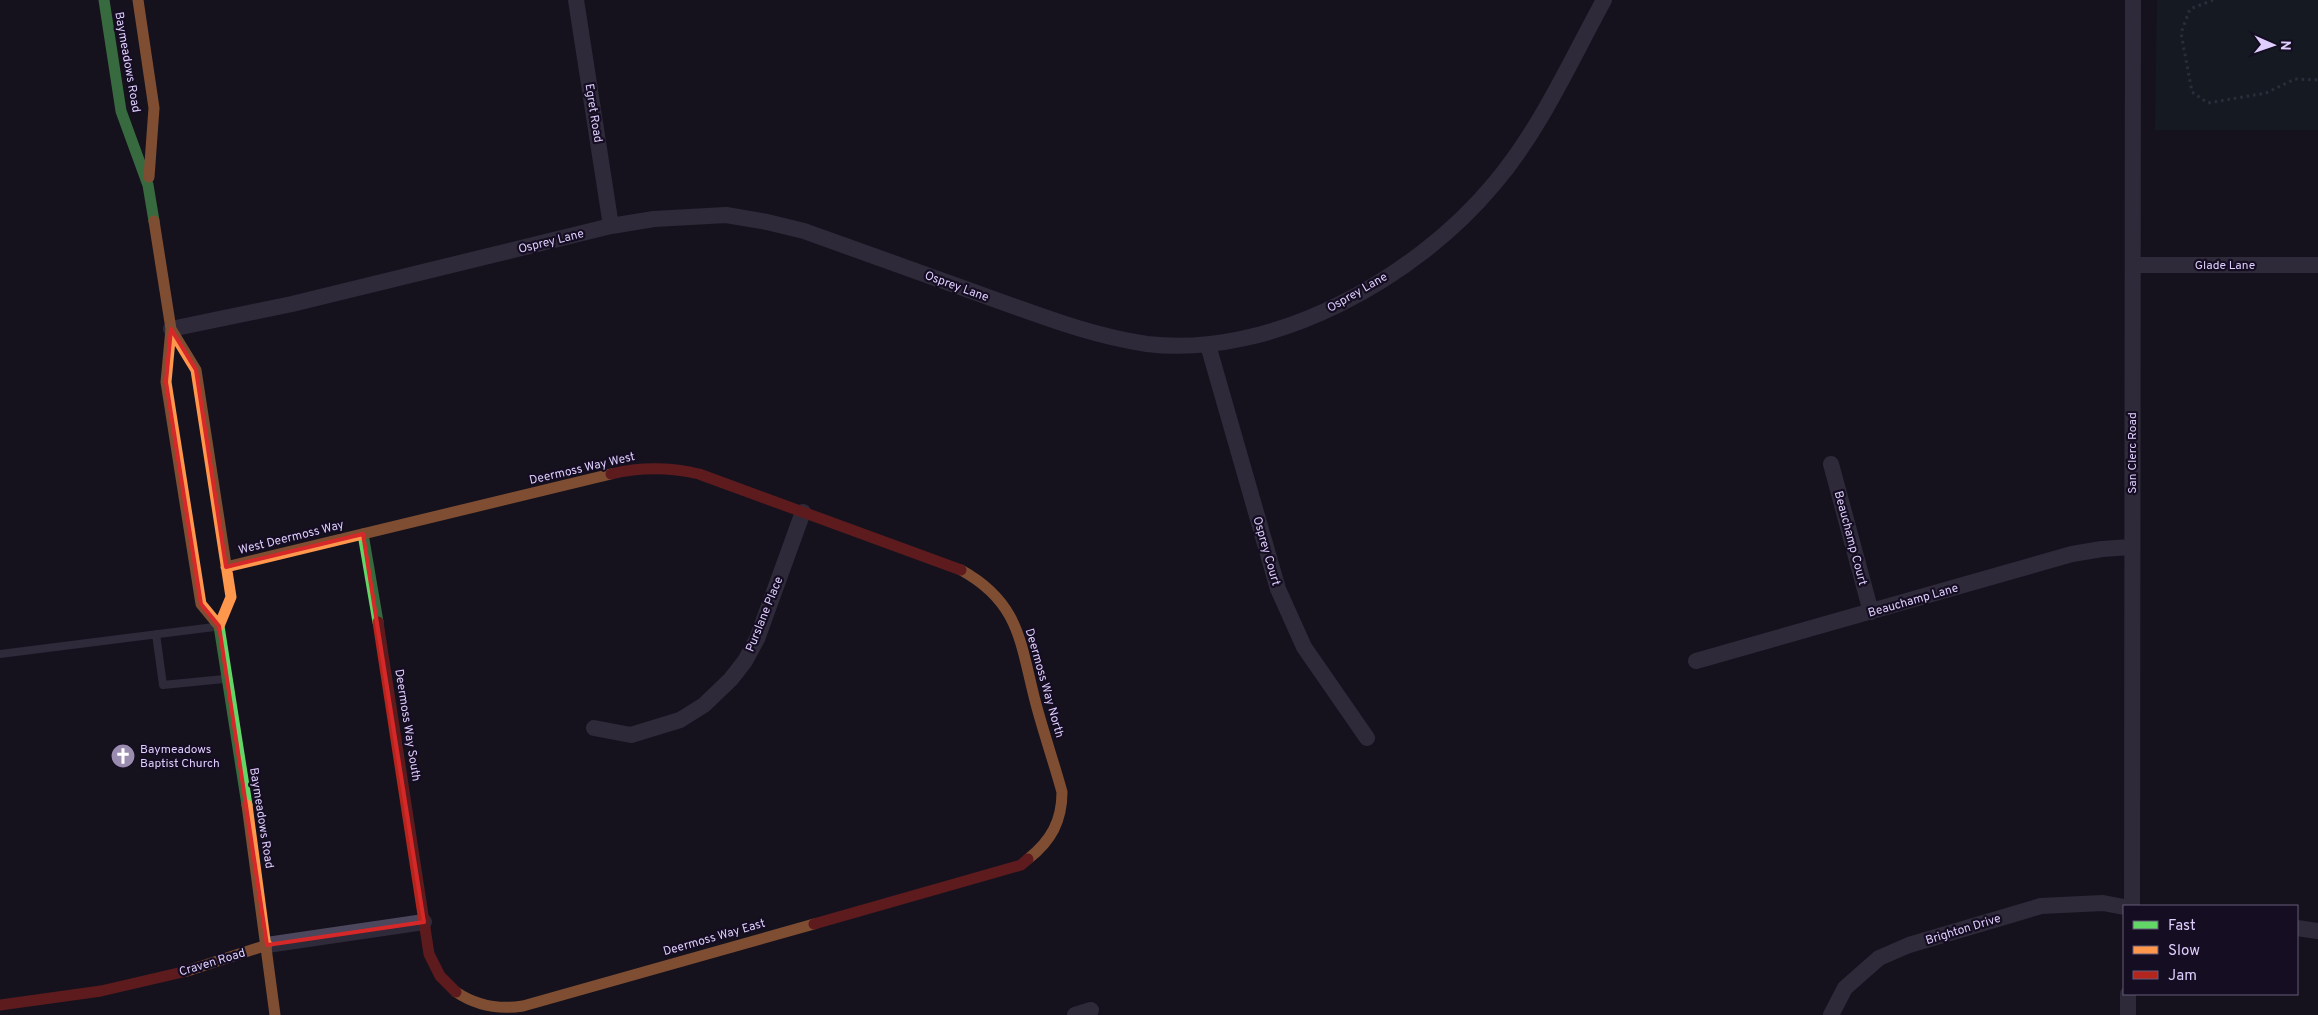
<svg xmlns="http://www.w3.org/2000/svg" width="2318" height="1015" font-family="Overpass,sans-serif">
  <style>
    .park { fill: #122329 }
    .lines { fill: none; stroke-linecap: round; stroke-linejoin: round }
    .path { stroke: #484e5f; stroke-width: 3; stroke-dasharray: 2.5 4; stroke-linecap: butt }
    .lane { stroke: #4d475e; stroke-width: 8 }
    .street { stroke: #4d475e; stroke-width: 16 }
    .fast { stroke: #63d668; stroke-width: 11 }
    .slow { stroke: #ff974d; stroke-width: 11 }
    .jam { stroke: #b3261e; stroke-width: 11 }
    .marked { fill: none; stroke: #d62828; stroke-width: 4; stroke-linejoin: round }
    .labels { text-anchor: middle; stroke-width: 4.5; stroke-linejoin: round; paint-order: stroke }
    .street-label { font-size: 12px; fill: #dfcefe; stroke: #150d21 }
    .poi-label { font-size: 12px; fill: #dfcefe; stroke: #150d21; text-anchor: start }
  </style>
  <rect width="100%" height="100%" fill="#16121d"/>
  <path class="park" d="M 2157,0 L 2318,0 L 2318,130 L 2155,130 Z"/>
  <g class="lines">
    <path class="path" d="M 2213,0 L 2190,9 L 2181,33 L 2192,92 L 2208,103 L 2266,93 L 2295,79 L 2318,80"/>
    <path class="lane" d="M 156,634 L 163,685 L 224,679
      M 0,654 L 214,627"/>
    <path class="street" d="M 576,0 L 611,226
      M 2133,265 L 2318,265
      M 171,329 L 292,304 L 611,226 L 654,219 L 726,215 L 767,222 L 804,231 C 866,253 927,275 988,297 C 1041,316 1092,336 1147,344 C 1272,359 1416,278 1494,184 C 1540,130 1570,62 1604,0
      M 1208,345 L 1278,589 L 1304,647 L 1367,738
      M 1831,464 L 1871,612
      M 1696,661 L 2072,554 L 2102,549 L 2131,547
      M 594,728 L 631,735 L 680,720 L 704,705 L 731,679 L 745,661 L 757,639 L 803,512
      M 2132,906 L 2133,0
      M 2297,928 L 2318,931
      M 267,945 L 424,922
      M 1075,1015 L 1091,1010
      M 1831,1015 L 1845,988 L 1879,958 L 1909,945 L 2041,906 L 2103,903 L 2124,907
      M 2128,1015 L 2128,994"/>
    <path class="fast" d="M 104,0 L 121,111 L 148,185 L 154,221
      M 363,534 L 378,622
      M 215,621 L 219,626 L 247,805"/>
    <path class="slow" d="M 138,0 L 154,108 L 149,177
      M 154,221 L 171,329 L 166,382 L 201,604 L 215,621
      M 171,329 L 196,370 L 231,597 L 219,626
      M 226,567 L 611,474
      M 961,570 C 1021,603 1020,644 1036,704 C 1044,734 1054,763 1062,792 C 1062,821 1051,841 1028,859
      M 247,805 L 275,1015
      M 187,971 L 267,945
      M 456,992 C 477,1006 498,1010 523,1006 L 814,924"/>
    <path class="jam" d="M 611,474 C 640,467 669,467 699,474 L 961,570
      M 378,622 L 429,954 L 440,976 L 456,992
      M 814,924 L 1021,865 L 1028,859
      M 0,1005 L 101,991 L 187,971"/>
  </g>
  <path d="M0 0H2318V1015H0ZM 171,329 L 196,370 L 226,567 L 363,534 L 424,922 L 267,945 L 219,626 L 201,604 L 166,382 Z" fill="#16121d" fill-opacity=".55" fill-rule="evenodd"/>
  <path class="marked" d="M 171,329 L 196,370 L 226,567 L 363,534 L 424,922 L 267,945 L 219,626 L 201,604 L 166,382 Z"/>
  <defs>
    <symbol id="church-disc" viewBox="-11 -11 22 22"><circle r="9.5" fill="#998caf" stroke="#150d21"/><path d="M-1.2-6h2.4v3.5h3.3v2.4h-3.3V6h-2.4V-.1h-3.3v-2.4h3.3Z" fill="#fff"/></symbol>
  </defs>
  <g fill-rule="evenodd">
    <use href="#church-disc" x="109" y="742" width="28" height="28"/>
  </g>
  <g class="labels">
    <g class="street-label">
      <text transform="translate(128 62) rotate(80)" y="4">Baymeadows Road</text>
      <text transform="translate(594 113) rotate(81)" y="4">Egret Road</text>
      <text transform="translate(551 241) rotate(-14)" y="4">Osprey Lane</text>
      <text x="2225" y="269">Glade Lane</text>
      <text transform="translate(957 286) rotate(20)" y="4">Osprey Lane</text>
      <text transform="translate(1357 292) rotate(-30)" y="4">Osprey Lane</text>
      <text transform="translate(2132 453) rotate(-90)" y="4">San Clerc Road</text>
      <text transform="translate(582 468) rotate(-13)" y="4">Deermoss Way West</text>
      <text transform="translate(291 537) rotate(-14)" y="4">West Deermoss Way</text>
      <text transform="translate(1851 538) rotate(75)" y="4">Beauchamp Court</text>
      <text transform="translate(1267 551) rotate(74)" y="4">Osprey Court</text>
      <text transform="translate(1913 600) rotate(-16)" y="4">Beauchamp Lane</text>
      <text transform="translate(764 614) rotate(-68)" y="4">Purslane Place</text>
      <text transform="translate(1045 683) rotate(74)" y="4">Deermoss Way North</text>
      <text transform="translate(408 725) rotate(81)" y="4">Deermoss Way South</text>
      <text transform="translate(262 818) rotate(81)" y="4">Baymeadows Road</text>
      <text transform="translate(1963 929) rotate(-17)" y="4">Brighton Drive</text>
      <text transform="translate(714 937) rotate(-16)" y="4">Deermoss Way East</text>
      <text transform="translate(212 962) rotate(-17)" y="4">Craven Road</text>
    </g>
    <g class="poi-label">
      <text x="140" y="753">Baymeadows<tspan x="140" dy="14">Baptist Church</tspan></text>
    </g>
  </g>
  <rect x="2123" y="905" width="175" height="90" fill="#150d21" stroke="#665a79"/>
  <rect x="2133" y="921" width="25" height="8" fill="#63d668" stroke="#665a79"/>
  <text x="2168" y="930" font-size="15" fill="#dfcefe">Fast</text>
  <rect x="2133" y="946" width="25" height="8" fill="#ff974d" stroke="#665a79"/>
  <text x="2168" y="955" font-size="15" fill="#dfcefe">Slow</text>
  <rect x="2133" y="971" width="25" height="8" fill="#b3261e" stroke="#665a79"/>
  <text x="2168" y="980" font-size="15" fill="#dfcefe">Jam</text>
  <g transform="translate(2273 45) rotate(92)" stroke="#150d21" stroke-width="4" paint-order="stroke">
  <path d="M0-4L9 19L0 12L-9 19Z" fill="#dfcefe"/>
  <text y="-8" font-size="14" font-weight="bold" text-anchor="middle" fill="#dfcefe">N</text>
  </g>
</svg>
